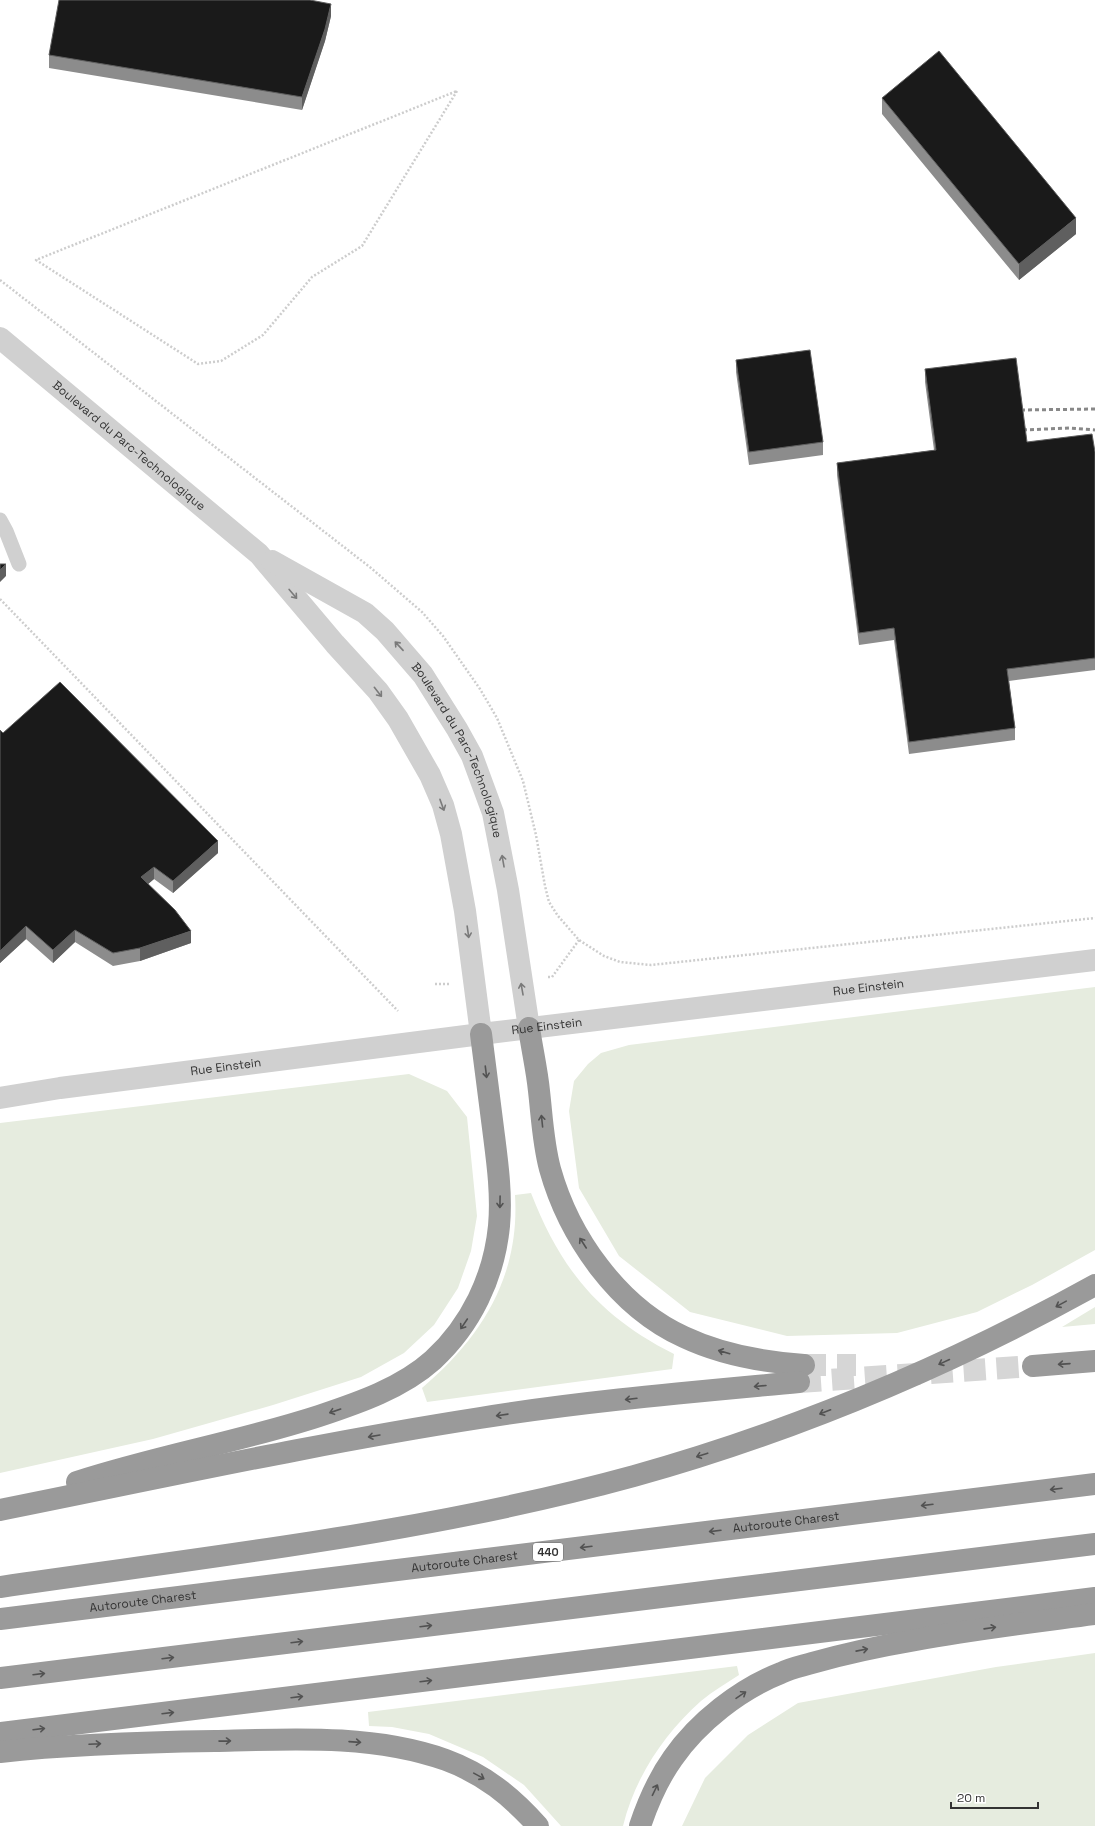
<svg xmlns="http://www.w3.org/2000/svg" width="1095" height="1826" font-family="'Space Grotesk',sans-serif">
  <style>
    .green { fill: #e6ecdf }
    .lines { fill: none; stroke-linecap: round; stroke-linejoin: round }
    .motorway-tunnel { stroke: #d6d6d6; stroke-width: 22; stroke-dasharray: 22 11; stroke-linecap: butt }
    .path { stroke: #cdcdcd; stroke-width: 2.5; stroke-dasharray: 2 2; stroke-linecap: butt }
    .service { stroke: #d0d0d0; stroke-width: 15 }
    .minor { stroke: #d0d0d0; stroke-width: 22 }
    .tertiary { stroke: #d0d0d0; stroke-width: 22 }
    .motorway { stroke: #9a9a9a; stroke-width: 22 }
    .rail { stroke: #888; stroke-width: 3; stroke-dasharray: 4 3; stroke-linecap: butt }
    .wall { fill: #8c8c8c }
    .shaded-wall { fill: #5f5f5f }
    .building { fill: #1a1a1a; stroke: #5f5f5f }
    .oneway { stroke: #7a7a7a }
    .oneway2 { stroke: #525252 }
    .labels { text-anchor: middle; stroke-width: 4; stroke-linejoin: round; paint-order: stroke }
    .shield { fill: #fff; stroke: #707070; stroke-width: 1 }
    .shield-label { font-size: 11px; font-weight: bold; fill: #333 }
    .street-label { font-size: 12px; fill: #333; stroke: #fff }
  </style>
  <rect width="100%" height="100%" fill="#fff"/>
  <path class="green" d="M 1095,987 L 1095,1250 L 1032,1285 L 977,1312 L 897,1333 L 787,1336 L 690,1312 L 619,1256 L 579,1188 L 569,1111 L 574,1081 L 588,1064 L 601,1053 L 629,1045 Z
    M 409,1074 L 447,1091 L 467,1117 L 477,1216 L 471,1251 L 458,1288 L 434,1325 L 404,1353 L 361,1377 L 273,1405 L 153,1439 L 0,1473 L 0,1123 Z
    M 531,1193 C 561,1270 599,1316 674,1354 L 672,1369 L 427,1402 L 422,1388 C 482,1337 520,1276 515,1195 Z
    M 1095,1307 L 1095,1324 L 1062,1327 Z
    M 1095,1653 L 1095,1826 L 682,1826 L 705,1778 L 748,1735 L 798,1703 L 996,1667 Z
    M 737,1666 L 739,1675 C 727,1683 713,1691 701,1701 C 664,1734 635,1777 623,1826 L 561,1826 L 524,1785 L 483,1757 L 429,1734 L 392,1727 L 369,1726 L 368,1712 Z"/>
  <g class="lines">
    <path class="motorway-tunnel" d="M 804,1365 L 856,1365
      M 799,1382 L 1033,1366"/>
    <path class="path" d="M 457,91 L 362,246 L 312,277 L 263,335 L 221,361 L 198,364 L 36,260 Z
      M 0,280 L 371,568 L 422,612 L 443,636 L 480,689 L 497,718 L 523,781 L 536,835 L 545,886 L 549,902 L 558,916 L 579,940 L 604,956 L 620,962 L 651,965 L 1095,918
      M 0,599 L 398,1011
      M 548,977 L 552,977 L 579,940
      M 435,984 L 449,984"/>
    <path class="service" d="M 0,520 L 6,531 L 19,564"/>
    <path class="minor" id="s1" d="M 0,1098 L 60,1088 L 481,1034"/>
    <g class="tertiary">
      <path id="s2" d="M 0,338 L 259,554 L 335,644 L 378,691 L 398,719 L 430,775 L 443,805 L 451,834 L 465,911 L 481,1034 L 1095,960"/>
      <path id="s3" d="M 272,561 L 365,613 L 385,631 L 423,675 L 457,729 L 472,756 L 493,813 L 508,890 L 529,1028"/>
    </g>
    <g class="motorway">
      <path d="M 529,1028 C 532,1049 537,1070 539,1091 C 542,1117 543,1143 550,1169 C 569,1237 618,1307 684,1337 C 722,1355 762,1362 804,1365"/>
      <path d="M 1033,1366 L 1095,1361"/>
      <path d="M 77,1482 C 157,1456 239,1442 319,1416 C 358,1403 402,1388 433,1360 C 471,1325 494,1277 499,1226 C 502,1193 497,1160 493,1128 C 489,1096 485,1065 481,1034"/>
      <path d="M 0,1510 C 160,1478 319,1443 480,1418 C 585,1401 693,1392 799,1382"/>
      <path d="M 0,1587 C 212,1556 427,1533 634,1476 C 795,1431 949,1366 1095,1285"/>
      <path id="s4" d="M 0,1619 L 1095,1484"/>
      <path d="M 0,1678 L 1095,1544"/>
      <path d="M 0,1733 L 1095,1598"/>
      <path d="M 0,1752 C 71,1744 143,1742 215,1741 C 291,1739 373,1734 446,1760 C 484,1774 511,1796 538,1826"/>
      <path d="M 640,1826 C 648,1802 658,1779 673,1758 C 698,1722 740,1689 781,1673 C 791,1668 802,1666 812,1663 C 847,1653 881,1646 916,1640 C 975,1629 1035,1622 1095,1614"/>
    </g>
    <path class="rail" d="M 1021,410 L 1095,409
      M 1023,430 L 1069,428 L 1095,430"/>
  </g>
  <path class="wall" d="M 331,16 L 325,41 L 302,110 L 49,68 L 49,55 Z
    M 882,98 L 1076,234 L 1019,280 L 882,114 Z
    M 736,360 L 823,442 L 823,455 L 749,465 L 736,372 Z
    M 925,369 L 1027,442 L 1095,452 L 1095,670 L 1009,681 L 1015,728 L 1015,740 L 909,754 L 894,640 L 859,645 L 837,475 L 837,463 L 934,450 L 925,382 Z
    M 0,730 L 3,733 L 218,853 L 173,893 L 154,879 L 148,884 L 191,943 L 140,961 L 113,966 L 75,942 L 53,963 L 26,939 L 0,963 Z"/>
  <path class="shaded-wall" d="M 331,4 L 331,16 L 325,41 L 302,110 L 302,97 Z
    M 1076,218 L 1076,234 L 1019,280 L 1019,264 Z
    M 6,564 L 6,576 L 0,582 L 0,570 Z
    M 218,841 L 218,853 L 173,893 L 173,881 Z
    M 154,867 L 154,879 L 141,890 L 141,877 Z
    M 26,926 L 26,939 L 0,963 L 0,951 Z
    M 75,930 L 75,942 L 53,963 L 53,950 Z
    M 191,931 L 191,943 L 140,961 L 140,948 Z"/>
  <path class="building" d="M 59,0 L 310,0 L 331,4 L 325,29 L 302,97 L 49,55 Z
    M 939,51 L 1076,218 L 1019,264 L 882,98 Z
    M 810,350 L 823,442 L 749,452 L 736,360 Z
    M 1016,358 L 1027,442 L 1092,434 L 1095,452 L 1095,658 L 1007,669 L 1015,728 L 909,742 L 894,628 L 859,633 L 837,463 L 936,450 L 925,369 Z
    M 0,564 L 6,564 L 0,570 Z
    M 60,682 L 218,841 L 173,881 L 154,867 L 141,877 L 175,910 L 191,931 L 140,948 L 113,953 L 75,930 L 53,950 L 26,926 L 0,951 L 0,730 L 3,733 Z"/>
  <defs><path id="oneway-shaft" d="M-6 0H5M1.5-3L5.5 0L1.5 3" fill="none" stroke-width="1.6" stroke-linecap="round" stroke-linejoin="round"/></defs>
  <g class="oneway">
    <use href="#oneway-shaft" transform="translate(293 594) rotate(50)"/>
    <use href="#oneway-shaft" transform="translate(399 646) rotate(-133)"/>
    <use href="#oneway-shaft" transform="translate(378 692) rotate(52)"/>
    <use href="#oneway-shaft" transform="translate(442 805) rotate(70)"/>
    <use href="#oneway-shaft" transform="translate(503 861) rotate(-100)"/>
    <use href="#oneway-shaft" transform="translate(468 932) rotate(82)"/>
    <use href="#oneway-shaft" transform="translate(522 989) rotate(-100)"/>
  </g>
  <g class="oneway2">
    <use href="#oneway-shaft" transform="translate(486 1072) rotate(83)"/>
    <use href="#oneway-shaft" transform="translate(542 1121) rotate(-96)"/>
    <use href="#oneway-shaft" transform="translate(500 1202) rotate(91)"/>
    <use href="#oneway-shaft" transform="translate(583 1243) rotate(-123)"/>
    <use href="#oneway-shaft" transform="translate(1061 1304) rotate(151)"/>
    <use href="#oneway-shaft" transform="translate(464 1324) rotate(124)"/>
    <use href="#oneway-shaft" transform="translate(724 1352) rotate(-164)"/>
    <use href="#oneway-shaft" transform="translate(944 1362) rotate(155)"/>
    <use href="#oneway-shaft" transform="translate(1064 1364) rotate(176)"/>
    <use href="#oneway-shaft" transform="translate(760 1386) rotate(175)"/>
    <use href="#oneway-shaft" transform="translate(631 1399) rotate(173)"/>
    <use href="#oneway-shaft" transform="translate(335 1411) rotate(161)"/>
    <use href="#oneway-shaft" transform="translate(825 1412) rotate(159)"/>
    <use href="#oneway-shaft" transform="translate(502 1415) rotate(172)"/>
    <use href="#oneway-shaft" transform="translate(374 1436) rotate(170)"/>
    <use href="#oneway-shaft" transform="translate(702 1455) rotate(162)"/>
    <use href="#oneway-shaft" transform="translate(1056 1489) rotate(173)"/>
    <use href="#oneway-shaft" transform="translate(927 1505) rotate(173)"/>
    <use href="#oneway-shaft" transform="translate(715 1531) rotate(173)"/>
    <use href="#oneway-shaft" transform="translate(586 1547) rotate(173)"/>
    <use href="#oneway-shaft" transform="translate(426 1626) rotate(-7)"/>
    <use href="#oneway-shaft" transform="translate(990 1628) rotate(-8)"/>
    <use href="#oneway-shaft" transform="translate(297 1642) rotate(-7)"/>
    <use href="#oneway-shaft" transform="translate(862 1650) rotate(-11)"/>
    <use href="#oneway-shaft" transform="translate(168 1658) rotate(-7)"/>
    <use href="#oneway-shaft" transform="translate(39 1674) rotate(-7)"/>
    <use href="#oneway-shaft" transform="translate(426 1681) rotate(-7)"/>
    <use href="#oneway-shaft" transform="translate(741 1695) rotate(-34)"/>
    <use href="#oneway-shaft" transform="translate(297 1697) rotate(-7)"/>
    <use href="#oneway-shaft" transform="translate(168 1713) rotate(-7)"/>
    <use href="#oneway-shaft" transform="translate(39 1729) rotate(-7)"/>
    <use href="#oneway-shaft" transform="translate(225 1741) rotate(-1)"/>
    <use href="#oneway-shaft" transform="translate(355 1742) rotate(4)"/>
    <use href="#oneway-shaft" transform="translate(95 1744) rotate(-3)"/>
    <use href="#oneway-shaft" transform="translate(479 1776) rotate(29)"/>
    <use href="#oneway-shaft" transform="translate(655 1790) rotate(-64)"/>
  </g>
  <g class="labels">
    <rect class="shield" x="533" y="1543" width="30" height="18" rx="3"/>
    <g class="shield-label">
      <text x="548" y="1556">440</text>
    </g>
    <g class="street-label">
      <text dy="4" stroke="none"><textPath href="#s2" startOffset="168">Boulevard du Parc-Technologique</textPath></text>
      <text dy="4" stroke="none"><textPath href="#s3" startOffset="275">Boulevard du Parc-Technologique</textPath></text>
      <text dy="4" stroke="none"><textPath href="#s2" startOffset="1273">Rue Einstein</textPath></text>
      <text dy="4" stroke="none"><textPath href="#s2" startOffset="949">Rue Einstein</textPath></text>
      <text dy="4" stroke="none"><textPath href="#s1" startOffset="228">Rue Einstein</textPath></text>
      <text dy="4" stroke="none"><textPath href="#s4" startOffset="792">Autoroute Charest</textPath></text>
      <text dy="4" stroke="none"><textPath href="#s4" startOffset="468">Autoroute Charest</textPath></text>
      <text dy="4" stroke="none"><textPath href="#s4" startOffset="144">Autoroute Charest</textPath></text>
    </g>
  </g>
  <path d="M951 1802v6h87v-6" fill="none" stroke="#333333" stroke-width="2"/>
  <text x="957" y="1802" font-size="12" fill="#333333" stroke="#ffffff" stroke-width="3" paint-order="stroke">20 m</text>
</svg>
